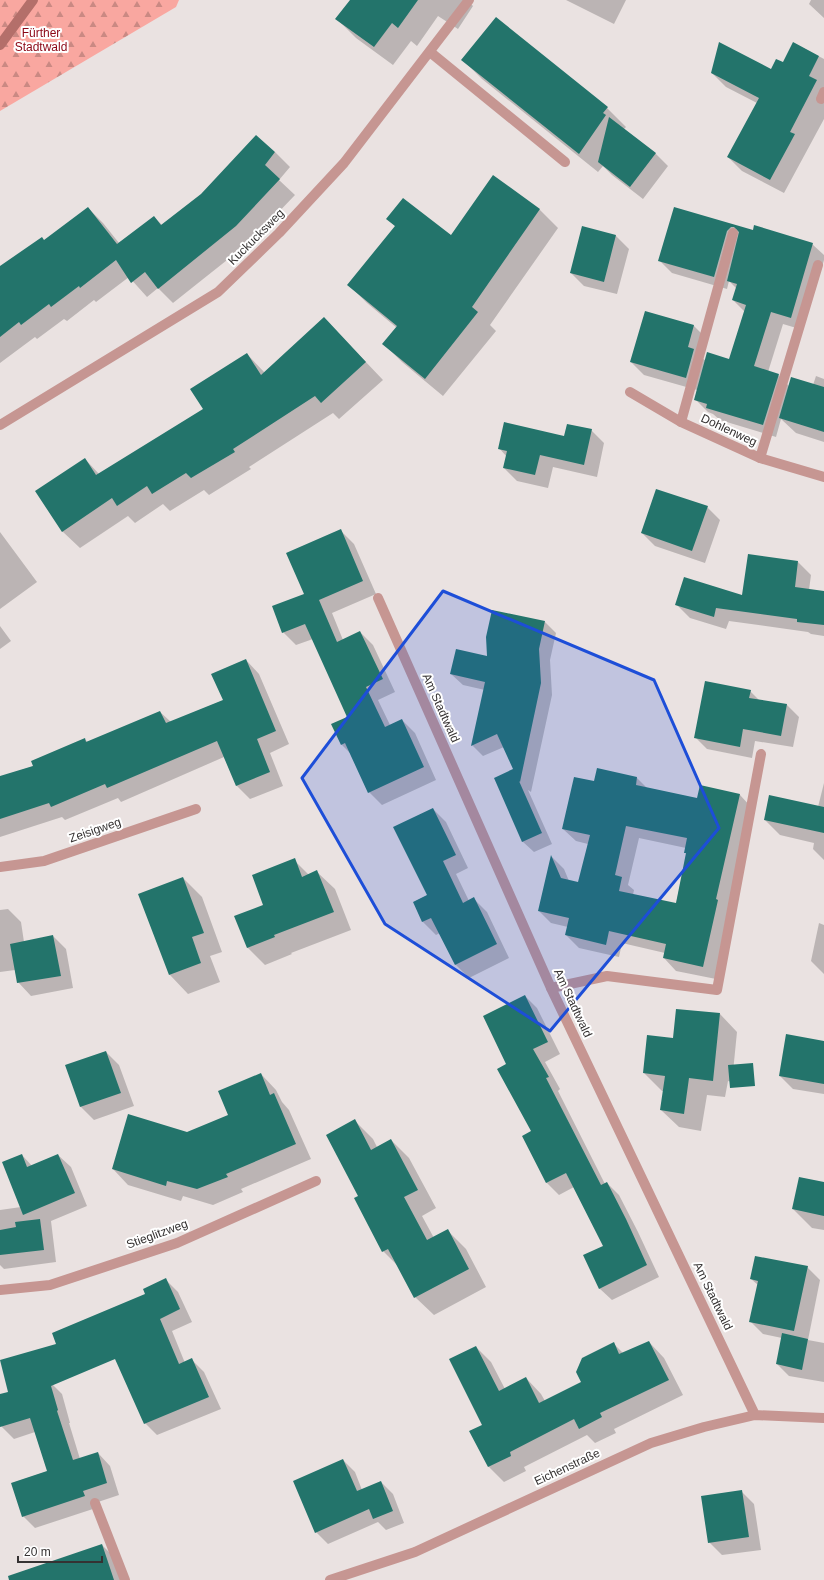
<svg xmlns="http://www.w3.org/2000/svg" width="824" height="1580" font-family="Helvetica,sans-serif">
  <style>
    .forest { fill: url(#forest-firs) }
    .shadow { fill: #0003; fill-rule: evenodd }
    .building { fill: #23746b; fill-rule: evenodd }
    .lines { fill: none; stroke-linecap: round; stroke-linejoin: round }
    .lane { stroke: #c69692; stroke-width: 10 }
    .street { stroke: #c69692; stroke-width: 10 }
    .secondary { stroke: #b46f6a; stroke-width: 10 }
    .marked { fill: #1d4ed8; fill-opacity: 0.2; stroke: #1d4ed8; stroke-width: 3; stroke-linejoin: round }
    .labels { text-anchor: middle; stroke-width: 4; stroke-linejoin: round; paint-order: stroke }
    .park-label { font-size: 12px; fill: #8b0615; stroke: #fff }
    .street-label { font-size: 12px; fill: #353232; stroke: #fff }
  </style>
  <defs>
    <pattern id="forest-firs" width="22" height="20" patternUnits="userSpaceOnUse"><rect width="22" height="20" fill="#f9a7a0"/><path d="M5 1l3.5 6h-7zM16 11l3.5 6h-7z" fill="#ca8983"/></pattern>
  </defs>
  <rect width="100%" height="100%" fill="#eae2e1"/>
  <path class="forest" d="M 0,0 L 179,0 L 176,7 L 0,111 Z"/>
  <path class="shadow" d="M 352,0 L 467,0 L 473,6 L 458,29 L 438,16 L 417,46 L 411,41 L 393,65 L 356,38 L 337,19 Z
    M 566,0 L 626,0 L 614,24 Z
    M 811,0 L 824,0 L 824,18 L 809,4 Z
    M 794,43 L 824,59 L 824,119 L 784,193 L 742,171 L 728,157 L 757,103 L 726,87 L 712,73 L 771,70 L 783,63 Z
    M 463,60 L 607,108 L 626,127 L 624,129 L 655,153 L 668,166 L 643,199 L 612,175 L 603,166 L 598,172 L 482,79 Z
    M 275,152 L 290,167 L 279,180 L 295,195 L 251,241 L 173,303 L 158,288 L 147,297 L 129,277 L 96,302 L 94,300 L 67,321 L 64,319 L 37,339 L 35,337 L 0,363 L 0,267 L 44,241 L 88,208 L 103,223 L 119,243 L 154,217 L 162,225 Z
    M 493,177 L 540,210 L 558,228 L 490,325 L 496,331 L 443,396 L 402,362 L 384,344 L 397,328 L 367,303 L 349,285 L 396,227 L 388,219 L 451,237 Z
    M 674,209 L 754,232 L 812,244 L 824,255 L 824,260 L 803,330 L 783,324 L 768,372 L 778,375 L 789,386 L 813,385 L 816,376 L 824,379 L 824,442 L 796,433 L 781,419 L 776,437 L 720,420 L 713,414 L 708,412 L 695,399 L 697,390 L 644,375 L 631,362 L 646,312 L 694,326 L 707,339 L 701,357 L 706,361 L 730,360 L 745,312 L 733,300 L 737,289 L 729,281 L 727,289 L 672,273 L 660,261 Z
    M 582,228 L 616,236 L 629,249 L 617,294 L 584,286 L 571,273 Z
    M 324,318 L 383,380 L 339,419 L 333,413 L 249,467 L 251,469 L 209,495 L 204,490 L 170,511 L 163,504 L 135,523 L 128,516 L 80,548 L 62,531 L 85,459 L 99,474 L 204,410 L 247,354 L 265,373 Z
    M 591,430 L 604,443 L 597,477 L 553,467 L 548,488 L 517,481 L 504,468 L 507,457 L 499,448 L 565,437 Z
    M 707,507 L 720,520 L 705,563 L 655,546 L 642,533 Z
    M 341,531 L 354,544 L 376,594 L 332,613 L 343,640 L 360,632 L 373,645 L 395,692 L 378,700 L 390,725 L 402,720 L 415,733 L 436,780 L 382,805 L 369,792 L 352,755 L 342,745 L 349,717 L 313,639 L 296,645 L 283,632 Z
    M 0,532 L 37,582 L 0,609 Z
    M 798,562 L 811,575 L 809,590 L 824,592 L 824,636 L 811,634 L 808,632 L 729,621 L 726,629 L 690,618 L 677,605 L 743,596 Z
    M 545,622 L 556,633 L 550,660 L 552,695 L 531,792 L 528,790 L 552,844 L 534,852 L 522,841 L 515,770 L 504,747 L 483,756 L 472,745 L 485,690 L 463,685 L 451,674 L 488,657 Z
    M 0,626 L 11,641 L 0,649 Z
    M 246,660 L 259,674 L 289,744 L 270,753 L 283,786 L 250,799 L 237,786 L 224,757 L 121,802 L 118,798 L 65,820 L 62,817 L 0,837 L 0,777 L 34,766 L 84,739 L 88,742 L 160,712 L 171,722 L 224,700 Z
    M 750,691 L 760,701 L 787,705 L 799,717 L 793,747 L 755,741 L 752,758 L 707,749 L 695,737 Z
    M 598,769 L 637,778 L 647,788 L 698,799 L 740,795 L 752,808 L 716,979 L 676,971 L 664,958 L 665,953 L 622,943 L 619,957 L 579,948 L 566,935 L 568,927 L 551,923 L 539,911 L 552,857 L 564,869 L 569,881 L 579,883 L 588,844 L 576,841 L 563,829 L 595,782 ZM 639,838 L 686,848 L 685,853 L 687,854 L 676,904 L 633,895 L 634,890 L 628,885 Z
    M 824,783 L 824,860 L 813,849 L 814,843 L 780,835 L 765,820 L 770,796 L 818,807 Z
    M 433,809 L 446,822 L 468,868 L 456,874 L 469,901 L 474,899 L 487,912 L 509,958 L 469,978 L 456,965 L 440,933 L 436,935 L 423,922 L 414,902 L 428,895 Z
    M 294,860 L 309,875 L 317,872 L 335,889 L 351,930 L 291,953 L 292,954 L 265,965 L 247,947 L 264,905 Z
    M 183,878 L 202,897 L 222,952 L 210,956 L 220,982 L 188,994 L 170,975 Z
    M 8,909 L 21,922 L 24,942 L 53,936 L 66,949 L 73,988 L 31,996 L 18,982 L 15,970 L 0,972 L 0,910 Z
    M 819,923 L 824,925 L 824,974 L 811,961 Z
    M 525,996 L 537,1008 L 560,1054 L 545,1062 L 560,1089 L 558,1091 L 605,1184 L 607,1183 L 619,1195 L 638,1232 L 659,1277 L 612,1300 L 599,1288 L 604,1246 L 574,1187 L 559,1195 L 546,1182 L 533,1132 L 508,1065 Z
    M 720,1014 L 737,1032 L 732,1082 L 728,1081 L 725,1097 L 707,1095 L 701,1131 L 679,1127 L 661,1110 L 664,1091 L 662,1091 L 644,1073 Z
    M 824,1042 L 824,1094 L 793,1089 L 780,1076 Z
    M 106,1052 L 119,1065 L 134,1106 L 94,1120 L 81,1107 L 66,1066 Z
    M 261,1074 L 276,1090 L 282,1102 L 289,1110 L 311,1159 L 241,1189 L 243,1192 L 213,1205 L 183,1196 L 181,1201 L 128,1185 L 113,1169 L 230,1115 Z
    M 354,1120 L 373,1139 L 377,1147 L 391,1140 L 409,1158 L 436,1208 L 422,1216 L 434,1238 L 448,1231 L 466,1249 L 486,1287 L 434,1315 L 415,1297 L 400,1268 L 383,1251 L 360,1196 Z
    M 22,1155 L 32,1166 L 58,1155 L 71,1167 L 87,1206 L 51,1221 L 56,1262 L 4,1269 L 0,1265 L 0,1210 L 21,1207 Z
    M 824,1183 L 824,1230 L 812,1228 L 793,1209 Z
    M 807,1267 L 820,1280 L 808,1340 L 824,1343 L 824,1382 L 789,1376 L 777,1364 L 782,1338 L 763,1334 L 750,1321 L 758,1285 L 751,1279 Z
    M 166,1280 L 178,1292 L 192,1322 L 172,1331 L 185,1363 L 192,1360 L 204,1372 L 221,1409 L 157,1435 L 145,1423 L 116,1359 L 72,1363 L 146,1295 Z
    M 649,1342 L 664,1358 L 683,1395 L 614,1429 L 616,1433 L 595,1443 L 587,1435 L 524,1467 L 526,1471 L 504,1482 L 489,1467 L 471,1431 L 483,1425 L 476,1347 L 491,1362 L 505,1389 L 526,1378 L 541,1394 L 545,1401 L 583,1382 L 614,1344 L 623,1353 Z
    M 49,1381 L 62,1394 L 70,1423 L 69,1423 L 80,1459 L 98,1453 L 110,1466 L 119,1495 L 95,1503 L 96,1508 L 35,1528 L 23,1516 L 48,1472 L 35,1432 L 14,1439 L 1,1426 L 0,1421 L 0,1395 Z
    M 343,1460 L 355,1472 L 362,1490 L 381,1482 L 393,1494 L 404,1523 L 386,1530 L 378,1522 L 328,1544 L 316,1532 Z
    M 741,1491 L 754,1504 L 761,1550 L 722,1555 L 709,1542 Z
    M 102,1545 L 117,1560 L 123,1580 L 22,1580 Z"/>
  <path class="building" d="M 350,0 L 418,0 L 398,28 L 392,23 L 374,47 L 335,19 Z
    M 496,17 L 608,107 L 603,113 L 606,115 L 579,154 L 461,60 Z
    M 719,42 L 771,69 L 776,59 L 783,62 L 793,42 L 819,56 L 809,76 L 817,80 L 790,132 L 795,134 L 770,180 L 727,157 L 759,98 L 711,73 Z
    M 609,117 L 656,153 L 630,187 L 598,162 Z
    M 256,135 L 275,152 L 265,165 L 280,179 L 236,226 L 158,289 L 145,272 L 131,283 L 116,260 L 80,288 L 79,286 L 51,307 L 49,304 L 21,325 L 19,322 L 0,337 L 0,266 L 42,237 L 44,240 L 88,207 L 117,244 L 154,216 L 161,225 L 201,194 Z
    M 493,175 L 540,209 L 472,307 L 478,312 L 425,379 L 382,344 L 397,326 L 347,285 L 395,226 L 386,219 L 403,198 L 451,235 Z
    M 674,207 L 753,230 L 754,225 L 813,243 L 791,318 L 771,312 L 754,366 L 779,374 L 763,425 L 706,408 L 707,404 L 694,400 L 707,352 L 729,359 L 746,305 L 732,300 L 737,284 L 727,281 L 739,232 L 734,227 L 731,227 L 727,231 L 714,277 L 658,261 Z
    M 582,226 L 616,235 L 604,282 L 570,273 Z
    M 645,311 L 694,325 L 688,347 L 694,349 L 686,378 L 630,362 Z
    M 324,317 L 366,362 L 321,403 L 315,396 L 233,449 L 235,452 L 191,478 L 186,473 L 152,494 L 147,486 L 117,506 L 112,498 L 62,532 L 35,491 L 85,458 L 96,475 L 203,409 L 190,389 L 247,353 L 261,375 Z
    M 791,377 L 824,387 L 824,432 L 779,418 Z
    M 504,422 L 564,436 L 567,424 L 592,429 L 584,465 L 540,455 L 535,475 L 503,468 L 507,451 L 498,449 Z
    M 656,489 L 708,506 L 692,551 L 641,533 Z
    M 341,529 L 363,581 L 319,600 L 337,642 L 360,631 L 383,679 L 366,687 L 385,727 L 402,719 L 424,767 L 368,793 L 345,743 L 341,745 L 331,724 L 347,717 L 305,624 L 282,633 L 272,606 L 304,594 L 286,553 Z
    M 748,554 L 798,561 L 795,587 L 824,591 L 824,625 L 797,622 L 797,619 L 716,608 L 714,617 L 675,605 L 684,577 L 742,595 Z
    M 492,610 L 545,621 L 539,649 L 541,683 L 520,782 L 519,781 L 542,833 L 522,842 L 494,778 L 513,769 L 497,734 L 471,746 L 485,682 L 450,674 L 456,649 L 487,656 L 486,637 Z
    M 246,659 L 276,731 L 257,739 L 270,772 L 236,786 L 217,741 L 107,788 L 105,784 L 51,807 L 49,803 L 0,819 L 0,776 L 33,766 L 31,761 L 85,738 L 86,742 L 160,711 L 166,723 L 223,700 L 211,674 Z
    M 705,681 L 751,690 L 749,698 L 787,704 L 781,736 L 743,729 L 740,747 L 694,738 Z
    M 597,768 L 637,777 L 636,785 L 697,798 L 700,785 L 740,794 L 716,899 L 718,900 L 703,967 L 663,958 L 666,944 L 609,931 L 606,945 L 565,935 L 569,918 L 538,911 L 551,855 L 561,878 L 578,882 L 590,835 L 562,829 L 574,777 L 594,781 ZM 626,826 L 687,838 L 684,853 L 686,853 L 676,903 L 619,891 L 622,877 L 615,875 Z
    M 769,795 L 824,807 L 824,833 L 764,820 Z
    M 433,808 L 456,855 L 443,861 L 463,903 L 474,897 L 497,944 L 455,965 L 431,918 L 422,922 L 413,902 L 427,895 L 393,827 Z
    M 295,858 L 302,877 L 317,870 L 334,912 L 274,935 L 275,937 L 247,948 L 234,916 L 263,905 L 252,875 Z
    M 183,877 L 204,933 L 192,937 L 201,963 L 169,975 L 138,894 Z
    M 53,935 L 61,976 L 17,983 L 10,944 Z
    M 525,995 L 548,1042 L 533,1049 L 549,1077 L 546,1078 L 601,1185 L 607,1182 L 626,1219 L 647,1265 L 599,1289 L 583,1255 L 603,1246 L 566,1173 L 546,1183 L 522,1136 L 531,1131 L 497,1069 L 506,1064 L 483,1016 Z
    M 676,1009 L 720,1013 L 713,1081 L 689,1078 L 684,1114 L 660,1110 L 665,1076 L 643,1073 L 647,1035 L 673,1038 Z
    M 786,1034 L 824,1041 L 824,1084 L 779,1076 Z
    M 106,1051 L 121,1093 L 80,1107 L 65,1065 Z
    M 753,1063 L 755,1086 L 730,1088 L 728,1065 Z
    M 261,1073 L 270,1095 L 274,1093 L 296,1144 L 226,1174 L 228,1177 L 197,1189 L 167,1181 L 166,1186 L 112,1169 L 128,1114 L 187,1132 L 228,1115 L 218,1091 Z
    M 355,1119 L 371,1150 L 391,1139 L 418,1190 L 404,1197 L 427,1240 L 448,1229 L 469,1269 L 414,1298 L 388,1249 L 382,1252 L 354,1198 L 358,1196 L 326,1135 Z
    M 22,1154 L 27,1167 L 58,1154 L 75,1193 L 23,1215 L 2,1162 Z
    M 799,1177 L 824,1182 L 824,1216 L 792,1209 Z
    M 40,1219 L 44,1250 L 0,1255 L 0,1230 L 16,1227 L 15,1222 Z
    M 755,1256 L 808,1266 L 794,1331 L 749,1322 L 758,1281 L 750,1279 Z
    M 166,1278 L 180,1309 L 160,1319 L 179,1364 L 192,1358 L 209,1397 L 144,1424 L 115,1359 L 51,1386 L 58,1410 L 57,1411 L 73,1460 L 98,1452 L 107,1483 L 83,1491 L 85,1496 L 22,1517 L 11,1483 L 47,1471 L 30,1418 L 0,1427 L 0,1394 L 8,1392 L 0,1360 L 56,1344 L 52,1333 L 145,1294 L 143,1289 Z
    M 782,1333 L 808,1339 L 802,1370 L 776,1364 Z
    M 649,1341 L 669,1380 L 600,1413 L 602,1417 L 579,1429 L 574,1419 L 510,1452 L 511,1456 L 488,1467 L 469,1431 L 482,1425 L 449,1359 L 476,1346 L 499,1391 L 526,1377 L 539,1403 L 581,1382 L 576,1372 L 582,1358 L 614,1342 L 619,1354 Z
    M 343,1459 L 357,1491 L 381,1481 L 393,1511 L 373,1519 L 369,1509 L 315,1533 L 293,1481 Z
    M 742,1490 L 749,1537 L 708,1543 L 701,1496 Z
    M 102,1544 L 114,1580 L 9,1580 L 8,1576 Z"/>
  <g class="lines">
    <path class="lane" d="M 430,52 L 565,162
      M 821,99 L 824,92
      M 681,422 L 733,233
      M 760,458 L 818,265
      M 551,988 L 607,976 L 717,990 L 761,754
      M 95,1503 L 125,1580"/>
    <path class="street" d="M 630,392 L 681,422 L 760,458 L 824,477
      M 0,425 L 218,292 L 279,233 L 344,163 L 469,0
      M 378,598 L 551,988 L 755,1415
      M 0,867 L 44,861 L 196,809
      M 0,1290 L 50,1285 L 177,1243 L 316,1181
      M 330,1580 L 415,1552 L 651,1443 L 704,1427 L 755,1415 L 824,1418"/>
    <path class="secondary" d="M 0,45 L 33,0"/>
  </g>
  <path class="marked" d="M 443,591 L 654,680 L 719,828 L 550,1031 L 385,924 L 302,778 Z"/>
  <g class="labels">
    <g class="park-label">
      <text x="41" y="37">Fürther<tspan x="41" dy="14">Stadtwald</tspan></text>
    </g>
    <g class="street-label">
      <text transform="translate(256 237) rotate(-45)" y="4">Kuckucksweg</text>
      <text transform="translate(729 430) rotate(25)" y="4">Dohlenweg</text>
      <text transform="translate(441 708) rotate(66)" y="4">Am Stadtwald</text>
      <text transform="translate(95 830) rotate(-19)" y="4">Zeisigweg</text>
      <text transform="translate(573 1003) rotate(65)" y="4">Am Stadtwald</text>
      <text transform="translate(157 1234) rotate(-20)" y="4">Stieglitzweg</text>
      <text transform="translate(713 1296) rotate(64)" y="4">Am Stadtwald</text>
      <text transform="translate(567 1467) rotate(-25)" y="4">Eichenstraße</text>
    </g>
  </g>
  <path d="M18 1556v6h84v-6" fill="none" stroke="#353232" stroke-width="2"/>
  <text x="24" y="1556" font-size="12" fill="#353232" stroke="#ffffff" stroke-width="3" paint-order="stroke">20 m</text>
</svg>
